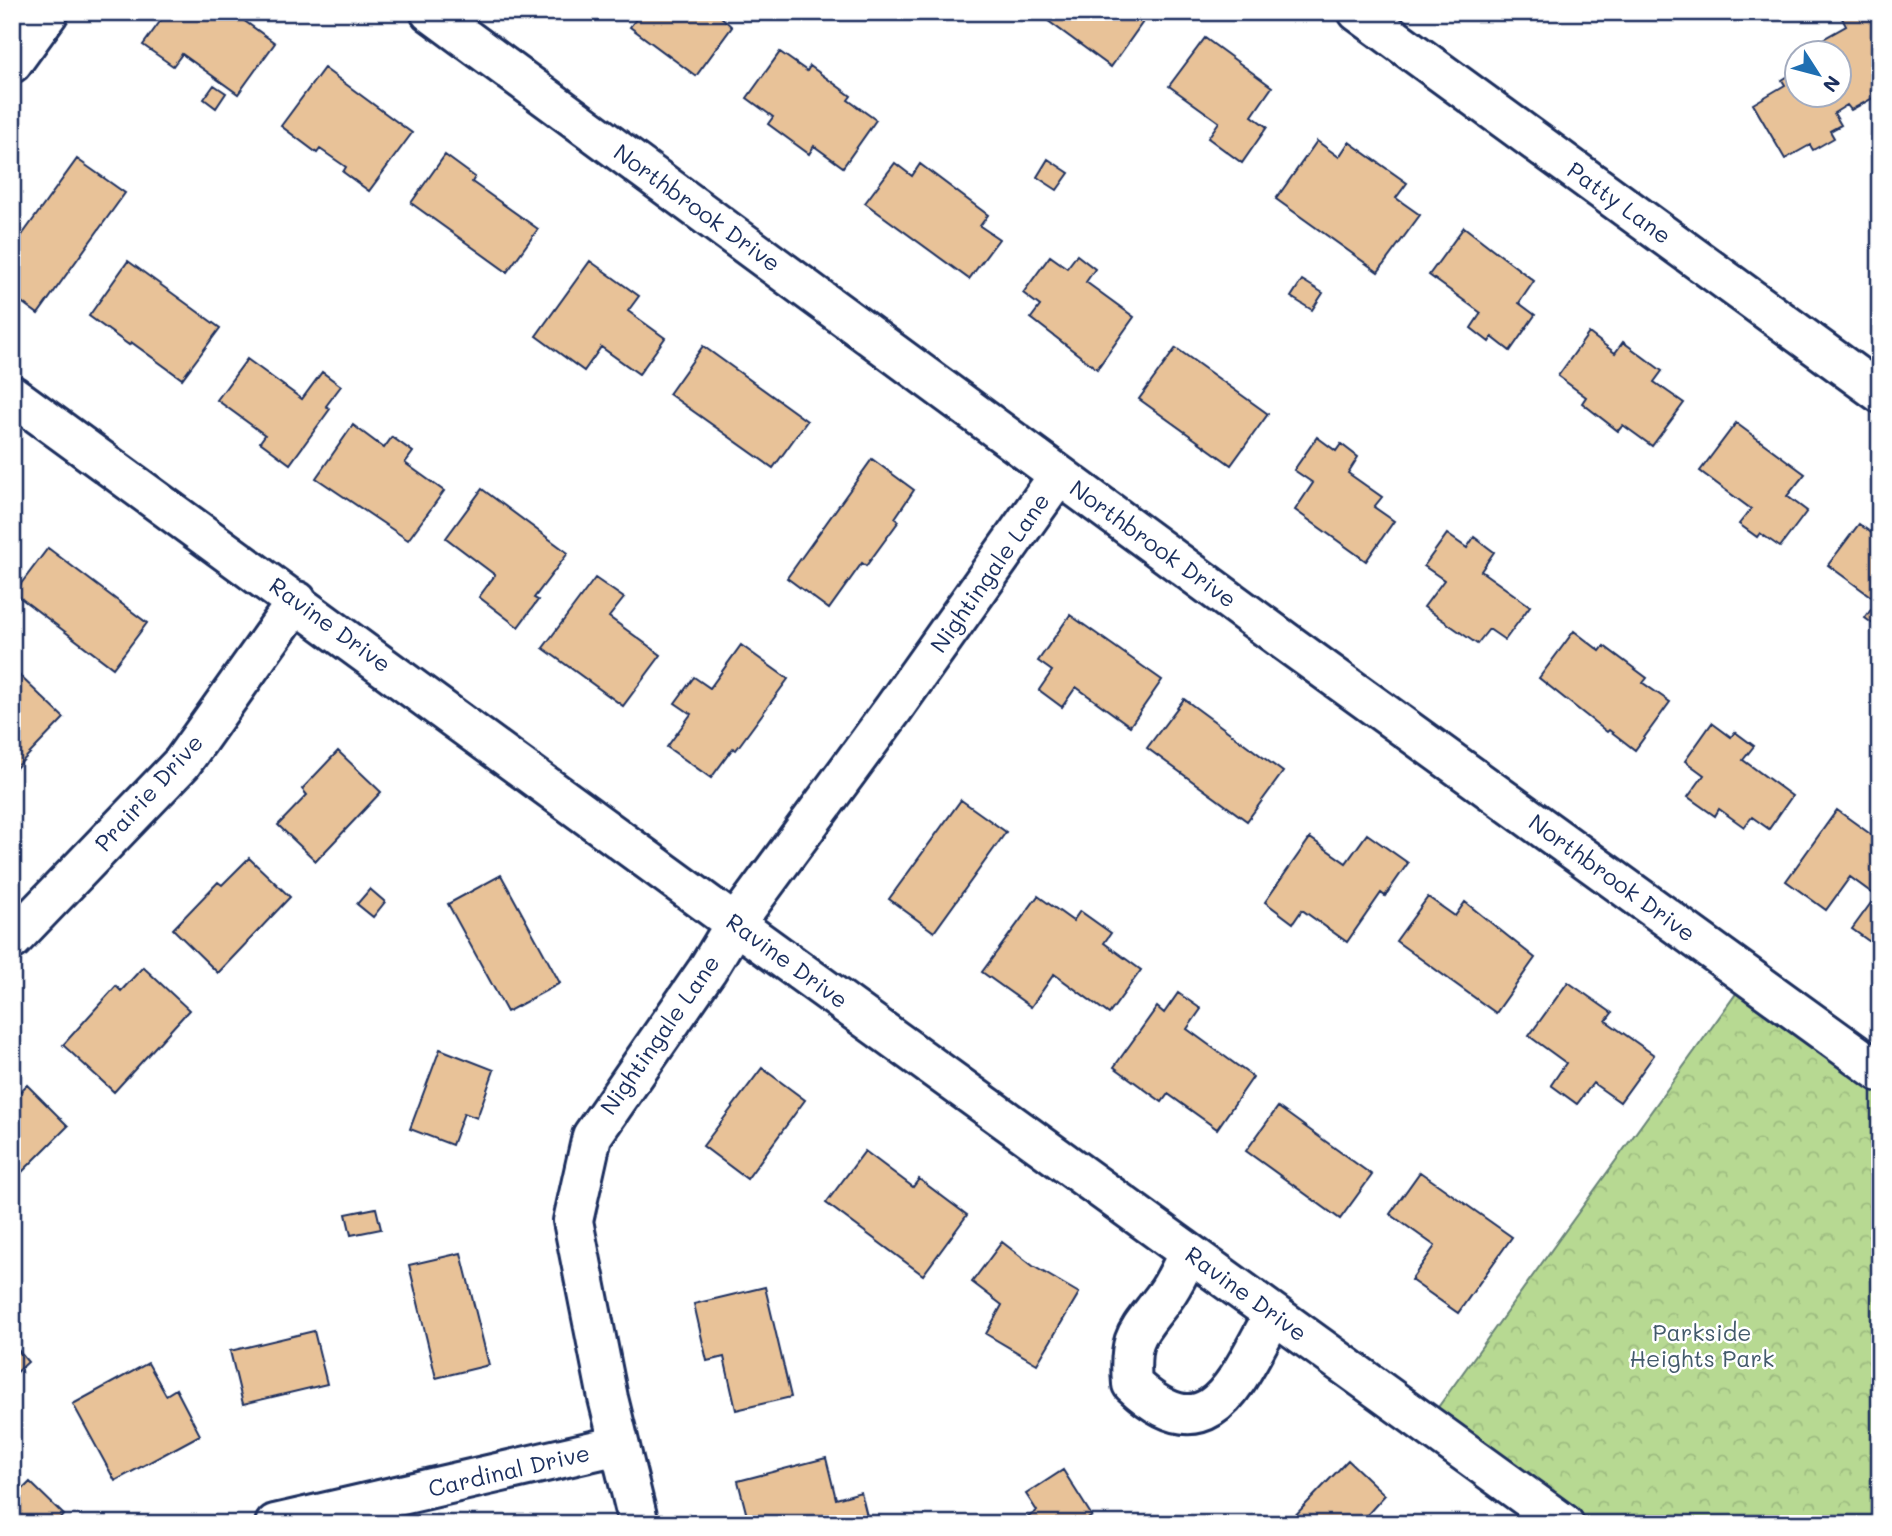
<svg xmlns="http://www.w3.org/2000/svg" width="1892" height="1536" font-family="Mali,sans-serif">
  <style>
    .forest { fill: url(#forest-crowns); stroke: #698478; stroke-width: 2 }
    .building { fill: #e8c298; stroke: #1b2f5e; stroke-width: 2 }
    .lines { fill: none; stroke-linecap: round; stroke-linejoin: round }
    .minor-casing { stroke: #1b2f5e; stroke-width: 44 }
    .minor { stroke: #fff; stroke-width: 38 }
    .labels { text-anchor: middle; stroke-width: 5; stroke-linejoin: round; paint-order: stroke }
    .street-label { font-size: 23px; fill: #1b2f5e; stroke: #fff }
    .park-label { font-size: 23px; fill: #425a6b; stroke: #fff }
  </style>
  <defs>
    <pattern id="forest-crowns" width="20" height="18" patternUnits="userSpaceOnUse" patternTransform="scale(1.75)"><rect width="20" height="18" fill="#b7d992"/><path d="M2 6a3 3 0 1 1 6 0M12 15a3 3 0 1 1 6 0" fill="none" stroke="#9dbb80"/></pattern>
  </defs>
  <rect width="100%" height="100%" fill="#fff"/>
  <filter id="ink" filterUnits="userSpaceOnUse"><feTurbulence type="fractalNoise" baseFrequency=".0143" numOctaves="2"/><feDisplacementMap in="SourceGraphic" scale="14" xChannelSelector="R" yChannelSelector="G"/><feConvolveMatrix kernelMatrix="1 2 1 2 8 2 1 2 1" color-interpolation-filters="sRGB"/></filter>
  <g filter="url(#ink)">
    <path class="forest" d="M 1748,977 L 1880,1072 L 1880,1524 L 1564,1524 L 1426,1424 Z"/>
    <path class="building" d="M 167,12 L 232,12 L 275,43 L 238,94 L 182,54 L 173,66 L 143,45 Z
      M 636,12 L 716,12 L 732,27 L 696,76 L 630,27 L 639,15 Z
      M 1036,12 L 1150,12 L 1111,67 Z
      M 1839,12 L 1880,12 L 1880,86 L 1871,91 L 1875,97 L 1851,110 L 1847,105 L 1834,113 L 1841,125 L 1830,131 L 1834,138 L 1813,150 L 1810,145 L 1785,159 L 1753,104 L 1785,85 L 1782,80 L 1798,70 L 1798,94 L 1840,94 L 1840,52 L 1800,52 L 1846,26 Z
      M 1205,38 L 1272,87 L 1252,116 L 1267,127 L 1242,163 L 1208,138 L 1219,122 L 1169,86 Z
      M 780,52 L 807,71 L 810,66 L 851,96 L 848,100 L 876,120 L 843,167 L 814,146 L 809,154 L 768,124 L 773,117 L 747,98 Z
      M 324,68 L 412,133 L 369,191 L 343,172 L 346,167 L 320,149 L 317,153 L 281,126 Z
      M 214,85 L 226,93 L 216,108 L 204,99 Z
      M 1317,141 L 1339,157 L 1349,142 L 1407,183 L 1396,198 L 1420,215 L 1378,272 L 1276,199 Z
      M 445,155 L 475,177 L 472,182 L 538,229 L 507,272 L 411,203 Z
      M 77,159 L 125,193 L 38,314 L 12,295 L 12,249 Z
      M 1048,159 L 1069,173 L 1057,190 L 1037,177 Z
      M 895,163 L 912,176 L 920,164 L 988,215 L 980,226 L 999,239 L 969,279 L 865,203 Z
      M 1464,227 L 1534,281 L 1519,303 L 1535,315 L 1510,351 L 1492,337 L 1489,342 L 1471,328 L 1481,313 L 1429,275 Z
      M 1077,255 L 1095,269 L 1086,282 L 1134,317 L 1097,369 L 1031,318 L 1040,306 L 1023,293 L 1050,256 L 1067,268 Z
      M 128,261 L 220,328 L 182,379 L 131,342 L 129,345 L 89,316 Z
      M 590,261 L 639,296 L 628,311 L 665,338 L 639,374 L 601,347 L 584,371 L 536,336 Z
      M 1302,280 L 1323,293 L 1312,310 L 1291,297 Z
      M 1589,333 L 1615,353 L 1623,342 L 1662,371 L 1654,382 L 1684,403 L 1652,446 L 1623,425 L 1618,431 L 1582,403 L 1586,397 L 1558,376 Z
      M 703,346 L 807,421 L 773,468 L 669,394 Z
      M 1176,348 L 1268,414 L 1231,465 L 1139,399 Z
      M 247,359 L 302,399 L 322,372 L 341,386 L 326,406 L 330,409 L 290,464 L 260,442 L 265,435 L 217,400 Z
      M 1736,423 L 1805,474 L 1787,496 L 1807,511 L 1780,547 L 1760,533 L 1757,537 L 1739,524 L 1751,509 L 1700,471 Z
      M 353,425 L 384,448 L 392,437 L 413,452 L 405,463 L 444,491 L 408,540 L 316,478 Z
      M 1317,437 L 1336,451 L 1341,444 L 1358,457 L 1348,473 L 1382,497 L 1374,507 L 1394,521 L 1366,561 L 1295,510 L 1313,483 L 1294,470 Z
      M 872,459 L 914,490 L 895,518 L 899,521 L 866,566 L 862,563 L 829,609 L 787,578 Z
      M 482,489 L 568,553 L 534,598 L 538,600 L 518,627 L 479,597 L 495,575 L 446,538 Z
      M 1859,524 L 1880,539 L 1880,629 L 1865,618 L 1877,601 L 1828,565 Z
      M 1447,534 L 1467,548 L 1474,537 L 1494,552 L 1481,571 L 1530,606 L 1505,640 L 1489,629 L 1477,644 L 1424,607 L 1444,580 L 1424,566 Z
      M 48,548 L 147,623 L 113,668 L 14,593 Z
      M 595,578 L 624,598 L 609,617 L 661,655 L 623,706 L 543,648 Z
      M 1070,615 L 1162,680 L 1130,726 L 1076,687 L 1062,707 L 1039,690 L 1052,671 L 1038,661 Z
      M 1574,631 L 1600,651 L 1604,646 L 1647,678 L 1643,683 L 1670,702 L 1635,750 L 1609,730 L 1607,732 L 1539,678 Z
      M 741,645 L 788,679 L 736,750 L 733,748 L 711,778 L 667,747 L 691,714 L 675,703 L 694,677 L 710,688 Z
      M 19,675 L 64,718 L 12,772 L 12,681 Z
      M 1184,699 L 1283,772 L 1247,821 L 1147,748 Z
      M 1712,723 L 1731,737 L 1735,732 L 1754,746 L 1743,760 L 1792,796 L 1769,829 L 1752,817 L 1744,827 L 1719,809 L 1715,816 L 1688,797 L 1704,775 L 1685,761 Z
      M 338,751 L 381,792 L 316,861 L 278,825 L 307,795 L 302,789 Z
      M 961,800 L 1006,832 L 934,932 L 889,899 Z
      M 1837,810 L 1880,841 L 1880,949 L 1852,929 L 1876,896 L 1850,877 L 1826,910 L 1786,881 Z
      M 1367,834 L 1408,863 L 1385,896 L 1381,893 L 1347,942 L 1302,910 L 1293,923 L 1265,902 L 1310,838 L 1346,863 Z
      M 249,858 L 290,897 L 218,973 L 173,929 L 218,882 L 222,885 Z
      M 501,875 L 560,983 L 507,1012 L 448,904 Z
      M 370,889 L 385,902 L 373,917 L 357,904 Z
      M 1038,896 L 1073,921 L 1080,911 L 1111,933 L 1104,943 L 1141,970 L 1109,1014 L 1054,974 L 1031,1007 L 982,972 Z
      M 1428,897 L 1455,916 L 1465,902 L 1535,958 L 1496,1013 L 1396,941 Z
      M 143,967 L 189,1010 L 114,1092 L 63,1045 L 116,986 L 121,991 Z
      M 1568,982 L 1612,1013 L 1606,1021 L 1654,1055 L 1620,1102 L 1593,1083 L 1577,1104 L 1551,1085 L 1566,1063 L 1529,1036 Z
      M 1178,993 L 1201,1009 L 1187,1029 L 1253,1077 L 1217,1129 L 1168,1094 L 1162,1102 L 1114,1067 L 1157,1007 L 1164,1013 Z
      M 440,1049 L 494,1070 L 477,1118 L 464,1113 L 452,1145 L 410,1129 Z
      M 762,1068 L 805,1100 L 747,1179 L 703,1146 Z
      M 27,1085 L 68,1126 L 12,1182 L 12,1099 Z
      M 1278,1107 L 1372,1175 L 1340,1219 L 1246,1151 Z
      M 865,1151 L 913,1187 L 919,1179 L 967,1215 L 923,1275 L 826,1203 Z
      M 1420,1172 L 1512,1237 L 1458,1313 L 1411,1280 L 1435,1246 L 1390,1214 Z
      M 376,1208 L 381,1229 L 351,1235 L 346,1214 Z
      M 1002,1242 L 1033,1266 L 1079,1293 L 1037,1364 L 986,1334 L 1002,1305 L 972,1282 Z
      M 461,1253 L 489,1365 L 436,1378 L 409,1265 Z
      M 765,1287 L 791,1397 L 736,1410 L 724,1357 L 707,1361 L 694,1304 Z
      M 314,1331 L 327,1384 L 243,1404 L 230,1351 Z
      M 18,1350 L 28,1362 L 13,1376 L 12,1355 Z
      M 148,1363 L 166,1395 L 176,1389 L 200,1435 L 115,1481 L 73,1404 Z
      M 826,1458 L 836,1499 L 861,1492 L 869,1524 L 749,1524 L 738,1481 Z
      M 1348,1460 L 1385,1495 L 1359,1524 L 1287,1524 Z
      M 1063,1470 L 1092,1516 L 1080,1524 L 1018,1524 L 1037,1511 L 1026,1494 Z
      M 30,1482 L 64,1515 L 56,1524 L 12,1524 L 12,1500 Z"/>
    <g class="lines">
      <defs>
        <path id="minor" d="M 430,12 L 1286,642 L 1880,1072
          M 1358,12 L 1880,393
          M 12,63 L 49,12
          M 12,395 L 735,924 L 1564,1524
          M 12,940 L 182,763 L 297,601
          M 1189,1253 C 1181,1267 1175,1283 1165,1296 C 1138,1333 1128,1334 1132,1384 C 1211,1459 1237,1378 1274,1314
          M 275,1524 L 619,1445
          M 639,1524 L 608,1398 L 573,1221 L 592,1136 L 707,970 L 735,924 L 894,708 L 1059,475"/>
      </defs>
      <use href="#minor" class="minor-casing"/>
      <use href="#minor" class="minor"/>
    </g>
  </g>
  <g class="labels">
    <g class="street-label">
      <text transform="translate(1619 203) rotate(36)" y="8">Patty Lane</text>
      <text transform="translate(697 208) rotate(36)" y="8">Northbrook Drive</text>
      <text transform="translate(1153 544) rotate(36)" y="8">Northbrook Drive</text>
      <text transform="translate(990 573) rotate(-55)" y="8">Nightingale Lane</text>
      <text transform="translate(330 625) rotate(36)" y="8">Ravine Drive</text>
      <text transform="translate(149 793) rotate(-48)" y="8">Prairie Drive</text>
      <text transform="translate(1612 878) rotate(36)" y="8">Northbrook Drive</text>
      <text transform="translate(787 961) rotate(36)" y="8">Ravine Drive</text>
      <text transform="translate(660 1035) rotate(-55)" y="8">Nightingale Lane</text>
      <text transform="translate(1246 1294) rotate(36)" y="8">Ravine Drive</text>
      <text transform="translate(509 1471) rotate(-13)" y="8">Cardinal Drive</text>
    </g>
    <g class="park-label">
      <text x="1702" y="1341">Parkside<tspan x="1702" dy="26">Heights Park</tspan></text>
    </g>
  </g>
  <rect width="1892" height="1536" fill="none" stroke="#fff" stroke-width="42"/>
  <rect x="21" y="21" width="1850" height="1494" fill="none" stroke="#1b2f5e" stroke-width="2.5" filter="url(#ink)"/>
  <g transform="translate(1818 74) rotate(126)"><circle r="33" fill="#ffffff" stroke="#a4acbf" stroke-width="2"/>
  <path d="M0-5L12 26L0 18L-12 26Z" fill="#1f6fb2"/>
  <text y="-10" font-size="19" font-weight="bold" text-anchor="middle" fill="#1b2f5e">N</text>
  </g>
</svg>
